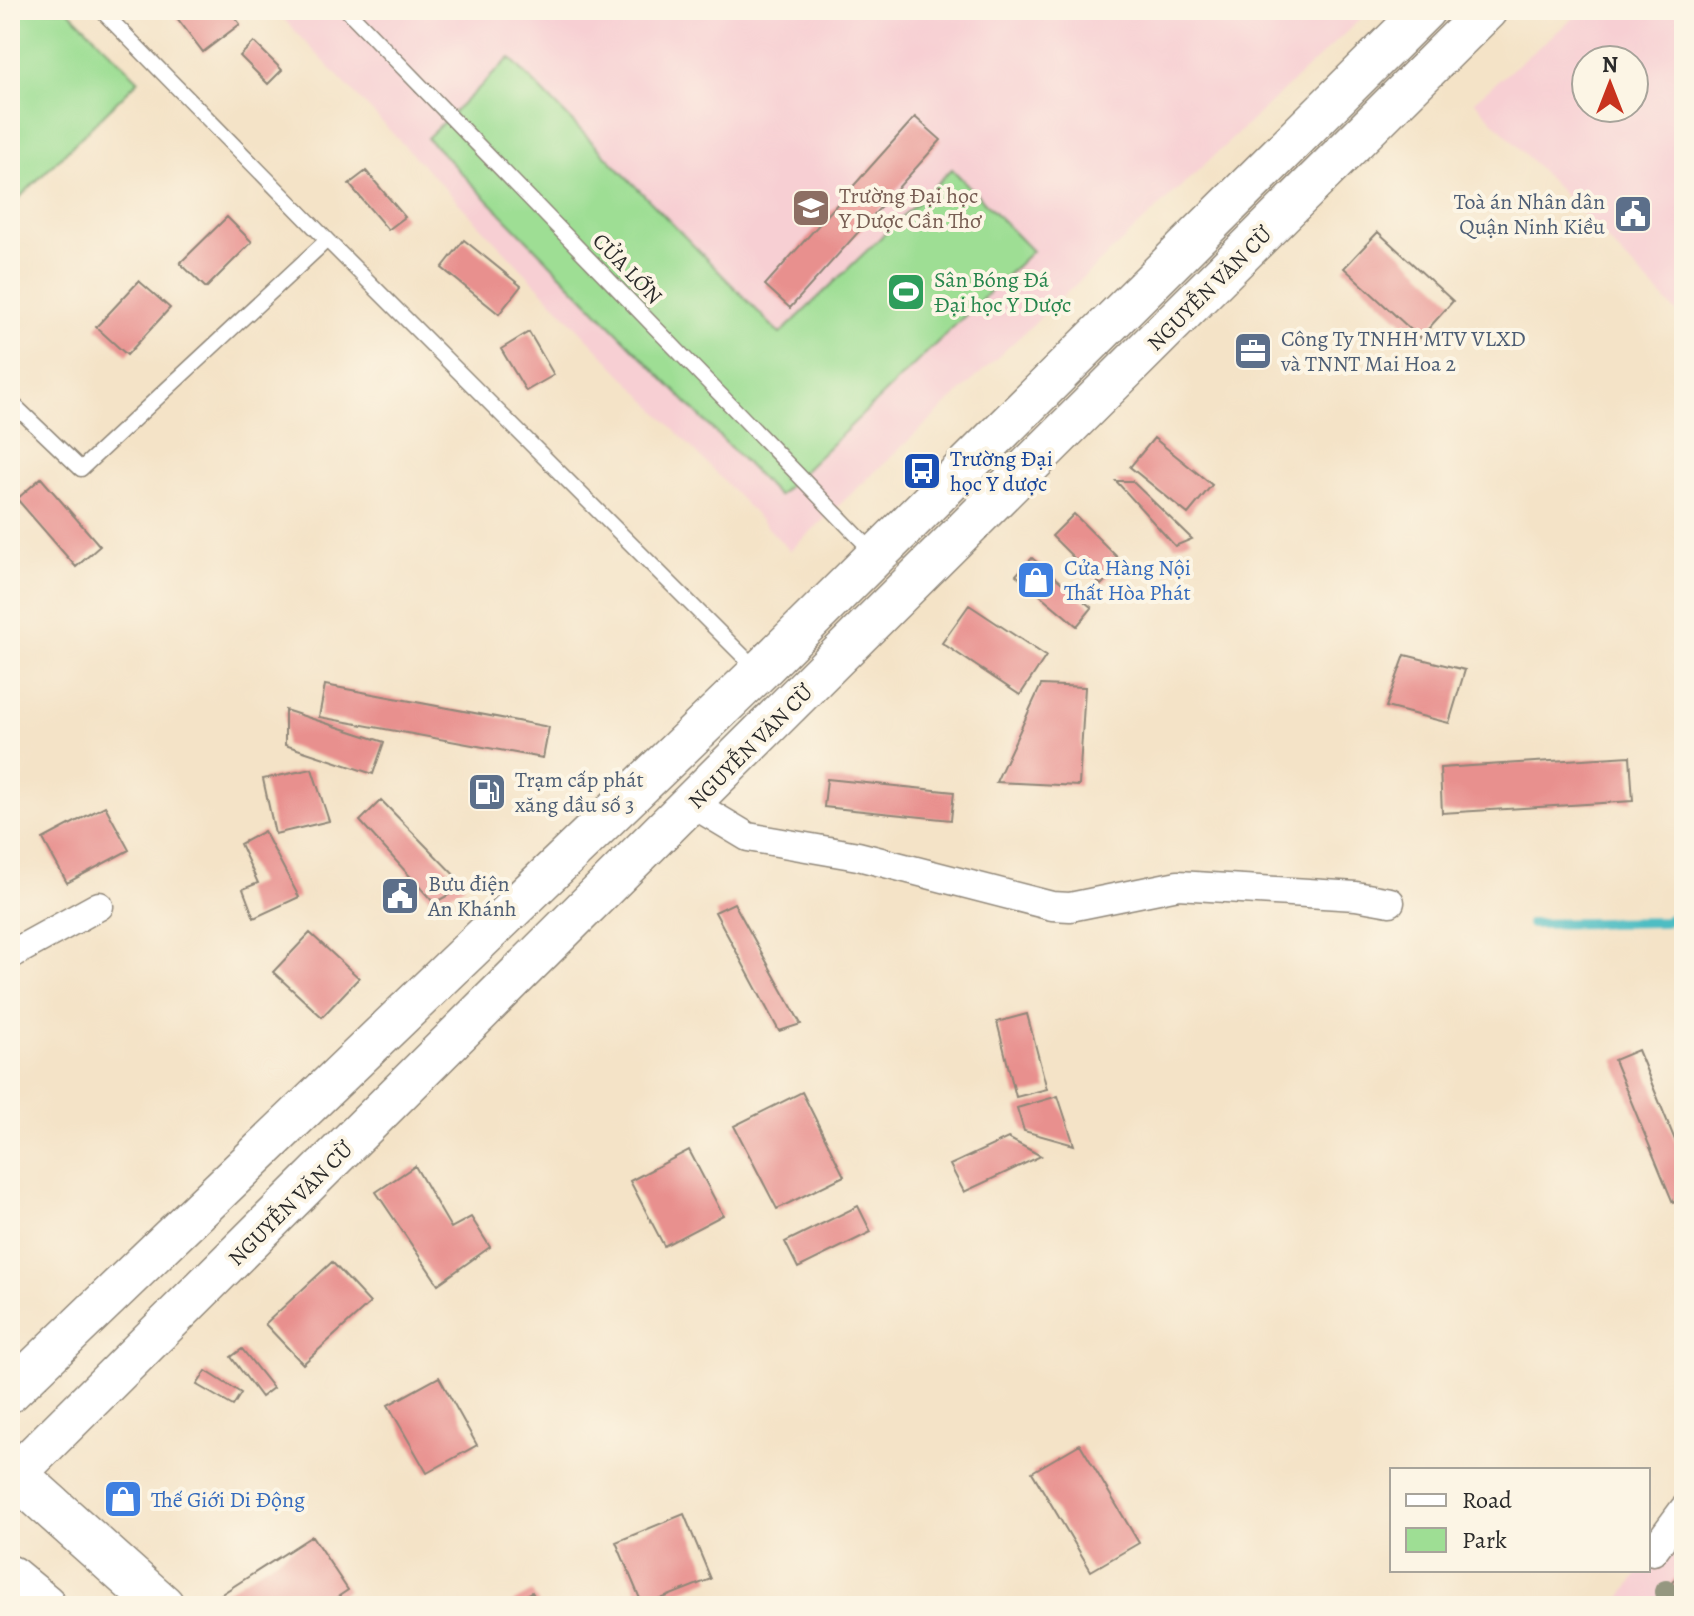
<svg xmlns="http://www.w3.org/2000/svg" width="1694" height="1616" font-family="Alegreya,serif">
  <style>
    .built { fill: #f7cfd3; fill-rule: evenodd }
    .green { fill: #9ede94; stroke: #648460; stroke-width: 2 }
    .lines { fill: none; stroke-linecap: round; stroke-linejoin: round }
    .stream { stroke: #4ebdc3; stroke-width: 10 }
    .building { fill: #e8908e }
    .service-casing { stroke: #908779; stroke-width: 17 }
    .minor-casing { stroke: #908779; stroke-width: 31 }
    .secondary-casing { stroke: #908779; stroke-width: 43 }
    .trunk-casing { stroke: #908779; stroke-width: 47 }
    .service { stroke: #fff; stroke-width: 14 }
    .minor { stroke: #fff; stroke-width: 28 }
    .secondary { stroke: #fff; stroke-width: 40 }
    .trunk { stroke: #fff; stroke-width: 44 }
    .tree { fill: #959780 }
    .labels { text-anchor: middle; stroke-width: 8; stroke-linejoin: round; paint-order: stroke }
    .education-label { font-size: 22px; fill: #785e54; stroke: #fcf5e5; text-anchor: start }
    .service-label { font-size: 22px; fill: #4e5e75; stroke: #fcf5e5; text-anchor: start }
    .street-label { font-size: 22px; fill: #2b2b2b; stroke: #fcf5e5 }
    .leisure-label { font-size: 22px; fill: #27864d; stroke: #fcf5e5; text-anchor: start }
    .transit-label { font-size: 22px; fill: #164399; stroke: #fcf5e5; text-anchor: start }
    .shop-label { font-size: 22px; fill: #366cbe; stroke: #fcf5e5; text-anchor: start }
  </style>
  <rect width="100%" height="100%" fill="#fcf5e5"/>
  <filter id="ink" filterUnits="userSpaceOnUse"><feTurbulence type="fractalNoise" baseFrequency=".0125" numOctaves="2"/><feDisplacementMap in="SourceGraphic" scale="16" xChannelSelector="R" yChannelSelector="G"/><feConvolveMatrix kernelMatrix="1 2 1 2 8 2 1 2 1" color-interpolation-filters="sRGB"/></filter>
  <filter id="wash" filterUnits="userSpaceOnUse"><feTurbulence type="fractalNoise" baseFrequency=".006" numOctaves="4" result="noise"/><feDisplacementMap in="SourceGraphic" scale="32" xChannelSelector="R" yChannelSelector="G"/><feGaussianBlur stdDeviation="1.8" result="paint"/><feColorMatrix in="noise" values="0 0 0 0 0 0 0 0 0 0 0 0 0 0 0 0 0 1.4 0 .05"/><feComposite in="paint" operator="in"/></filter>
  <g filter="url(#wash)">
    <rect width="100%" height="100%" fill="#f4e3c7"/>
    <path class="built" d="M 275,10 L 1370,10 L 790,551 Z
      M 1583,10 L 1684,10 L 1684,320 L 1474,101 ZM 1586,60 L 1634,60 L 1634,108 L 1586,108 Z
      M 1684,1510 L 1684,1606 L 1615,1606 L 1641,1570 L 1648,1570 L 1648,1560 Z"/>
    <path class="green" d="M 10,10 L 68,10 L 139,80 L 10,207 Z
      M 510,58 L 780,334 L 952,169 L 1032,251 L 778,496 L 427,138 Z"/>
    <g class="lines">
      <path class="stream" d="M 1531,924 L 1665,922 L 1684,911"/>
    </g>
    <g id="blocks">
      <path class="building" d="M 171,10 L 229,10 L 240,24 L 203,52 Z
        M 254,42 L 282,70 L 268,84 L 240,56 Z
        M 915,117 L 941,140 L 790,308 L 765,285 Z
        M 366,171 L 405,217 L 388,230 L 349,184 Z
        M 227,217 L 252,242 L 206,288 L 180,263 Z
        M 1378,232 L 1453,301 L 1420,338 L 1344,268 Z
        M 464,240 L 521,286 L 499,314 L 442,268 Z
        M 139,281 L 170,308 L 127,355 L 96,327 Z
        M 529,332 L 554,375 L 526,391 L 501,349 Z
        M 1154,438 L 1212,485 L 1188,514 L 1130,467 Z
        M 41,478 L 100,546 L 76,567 L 17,499 Z
        M 1116,481 L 1132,481 L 1192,539 L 1175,546 Z
        M 1074,514 L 1123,563 L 1101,585 L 1052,536 Z
        M 1032,558 L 1092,608 L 1077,626 L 1016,575 Z
        M 969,605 L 1046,656 L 1020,695 L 942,643 Z
        M 1405,655 L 1465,670 L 1449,723 L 1386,707 Z
        M 325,685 L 549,727 L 543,758 L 319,717 Z
        M 1041,685 L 1085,687 L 1079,786 L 996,782 Z
        M 285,710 L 384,742 L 373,774 L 285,745 Z
        M 1630,756 L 1633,801 L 1442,813 L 1440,768 Z
        M 312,769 L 329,821 L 275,834 L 263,779 Z
        M 827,779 L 954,792 L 951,820 L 824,807 Z
        M 381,800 L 465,886 L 434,903 L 360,821 Z
        M 105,806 L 129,850 L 67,883 L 43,839 Z
        M 264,831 L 299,897 L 254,918 L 243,889 L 258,883 L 240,844 Z
        M 734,903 L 801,1024 L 779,1031 L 715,912 Z
        M 310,933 L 359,978 L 322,1017 L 273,972 Z
        M 1027,1014 L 1047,1089 L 1016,1097 L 997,1022 Z
        M 1638,1050 L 1684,1162 L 1684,1198 L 1673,1203 L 1614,1060 Z
        M 802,1092 L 844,1176 L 777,1209 L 734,1126 Z
        M 1058,1096 L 1074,1145 L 1024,1131 L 1017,1108 Z
        M 1008,1138 L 1041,1156 L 964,1192 L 950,1165 Z
        M 689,1150 L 723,1215 L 664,1246 L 630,1181 Z
        M 415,1166 L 451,1228 L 471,1217 L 490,1247 L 438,1284 L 376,1192 Z
        M 858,1206 L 871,1232 L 798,1268 L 785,1242 Z
        M 332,1262 L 370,1303 L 303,1364 L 265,1324 Z
        M 242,1349 L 273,1388 L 261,1397 L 231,1357 Z
        M 206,1371 L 241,1393 L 233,1406 L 197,1385 Z
        M 439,1377 L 477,1445 L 427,1473 L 388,1405 Z
        M 1080,1444 L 1139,1543 L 1091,1571 L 1032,1472 Z
        M 684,1514 L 711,1579 L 643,1606 L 616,1542 Z
        M 312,1536 L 348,1590 L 324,1606 L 223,1606 L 217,1597 Z
        M 1684,1567 L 1684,1606 L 1657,1606 Z
        M 532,1592 L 540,1606 L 506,1606 Z"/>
    </g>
  </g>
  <g filter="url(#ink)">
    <use href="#blocks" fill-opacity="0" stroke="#908779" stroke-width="2"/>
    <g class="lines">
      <defs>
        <path id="service" d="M 101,10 L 327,240
          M 347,10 L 876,555
          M 10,401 L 81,469 L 327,240 L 756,669"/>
        <path id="minor" d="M 693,804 L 748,837 L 858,856 L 1052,906 L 1070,907 L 1178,885 L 1356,896 L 1390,902
          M 10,955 L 99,906
          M 1653,1551 L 1684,1509"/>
        <path id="secondary" d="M 10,1392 L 759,672 L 1425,10
          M 10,1480 L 1487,10"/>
        <path id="trunk" d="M 10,1470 L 162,1606
          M 10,1578 L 44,1606"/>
      </defs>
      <use href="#service" class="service-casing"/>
      <use href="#minor" class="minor-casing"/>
      <use href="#secondary" class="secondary-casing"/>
      <use href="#trunk" class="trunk-casing"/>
      <use href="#service" class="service"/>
      <use href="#minor" class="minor"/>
      <use href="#secondary" class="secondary"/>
      <use href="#trunk" class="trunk"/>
    </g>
    <circle class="tree" cx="1666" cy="1592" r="12"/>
  </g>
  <defs>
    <symbol id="university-square" viewBox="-11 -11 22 22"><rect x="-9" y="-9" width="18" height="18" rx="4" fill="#8d6e63" stroke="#fcf5e5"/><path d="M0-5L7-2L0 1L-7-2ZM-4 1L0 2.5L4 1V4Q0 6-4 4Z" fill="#fff"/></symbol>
    <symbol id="civic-square" viewBox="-11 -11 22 22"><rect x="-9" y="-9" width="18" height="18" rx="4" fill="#5c6f8a" stroke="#fcf5e5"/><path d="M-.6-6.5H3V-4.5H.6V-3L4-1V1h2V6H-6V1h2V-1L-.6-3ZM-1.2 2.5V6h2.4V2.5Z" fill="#fff"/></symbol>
    <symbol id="stadium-square" viewBox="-11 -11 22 22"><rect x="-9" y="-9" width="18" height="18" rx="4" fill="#2e9e5b" stroke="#fcf5e5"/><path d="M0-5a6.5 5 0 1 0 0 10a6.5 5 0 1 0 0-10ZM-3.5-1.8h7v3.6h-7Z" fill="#fff"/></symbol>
    <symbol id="office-square" viewBox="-11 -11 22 22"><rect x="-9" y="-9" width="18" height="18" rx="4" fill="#5c6f8a" stroke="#fcf5e5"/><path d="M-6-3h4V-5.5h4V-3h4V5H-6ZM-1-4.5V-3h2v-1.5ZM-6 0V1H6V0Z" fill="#fff"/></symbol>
    <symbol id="bus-square" viewBox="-11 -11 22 22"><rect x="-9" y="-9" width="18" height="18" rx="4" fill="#1a4fb4" stroke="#fcf5e5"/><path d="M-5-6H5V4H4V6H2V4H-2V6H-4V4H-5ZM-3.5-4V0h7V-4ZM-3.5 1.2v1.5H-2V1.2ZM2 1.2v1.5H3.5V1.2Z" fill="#fff"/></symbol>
    <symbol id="shop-square" viewBox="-11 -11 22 22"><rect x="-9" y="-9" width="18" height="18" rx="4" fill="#3f7fe0" stroke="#fcf5e5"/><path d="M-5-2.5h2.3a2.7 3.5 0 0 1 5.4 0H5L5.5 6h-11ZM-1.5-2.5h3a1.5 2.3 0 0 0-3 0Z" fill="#fff"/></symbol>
    <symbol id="fuel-square" viewBox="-11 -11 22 22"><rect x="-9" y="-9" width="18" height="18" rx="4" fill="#5c6f8a" stroke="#fcf5e5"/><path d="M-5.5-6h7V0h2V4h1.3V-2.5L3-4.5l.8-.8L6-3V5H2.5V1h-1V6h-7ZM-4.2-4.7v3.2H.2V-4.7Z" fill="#fff"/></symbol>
  </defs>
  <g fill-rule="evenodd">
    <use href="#university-square" x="789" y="186" width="44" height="44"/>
    <use href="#civic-square" x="1611" y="192" width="44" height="44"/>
    <use href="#stadium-square" x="884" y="270" width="44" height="44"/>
    <use href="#office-square" x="1231" y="329" width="44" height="44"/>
    <use href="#bus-square" x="900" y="449" width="44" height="44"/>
    <use href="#shop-square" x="1014" y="558" width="44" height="44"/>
    <use href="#fuel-square" x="465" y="770" width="44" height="44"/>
    <use href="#civic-square" x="378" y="874" width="44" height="44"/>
    <use href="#shop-square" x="101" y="1477" width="44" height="44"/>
  </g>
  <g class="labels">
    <g class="education-label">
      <text x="839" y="203">Trường Đại học<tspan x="839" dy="25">Y Dược Cần Thơ</tspan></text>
    </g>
    <g class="service-label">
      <text x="1605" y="209" text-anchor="end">Toà án Nhân dân<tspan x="1605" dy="25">Quận Ninh Kiều</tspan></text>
      <text x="1281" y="346">Công Ty TNHH MTV VLXD<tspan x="1281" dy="25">và TNNT Mai Hoa 2</tspan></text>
      <text x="515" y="787">Trạm cấp phát<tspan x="515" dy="25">xăng dầu số 3</tspan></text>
      <text x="428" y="891">Bưu điện<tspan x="428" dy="25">An Khánh</tspan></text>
    </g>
    <g class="street-label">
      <text transform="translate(628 268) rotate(46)" y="8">CỬA LỚN</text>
      <text transform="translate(1209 288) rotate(-45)" y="8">NGUYỄN VĂN CỪ</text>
      <text transform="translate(750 746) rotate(-45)" y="8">NGUYỄN VĂN CỪ</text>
      <text transform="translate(290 1203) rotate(-45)" y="8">NGUYỄN VĂN CỪ</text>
    </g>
    <g class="leisure-label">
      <text x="934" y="287">Sân Bóng Đá<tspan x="934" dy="25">Đại học Y Dược</tspan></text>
    </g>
    <g class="transit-label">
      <text x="950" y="466">Trường Đại<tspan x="950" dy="25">học Y dược</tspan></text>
    </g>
    <g class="shop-label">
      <text x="1064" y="575">Cửa Hàng Nội<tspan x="1064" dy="25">Thất Hòa Phát</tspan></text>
      <text x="151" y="1507">Thế Giới Di Động</text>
    </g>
  </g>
  <rect width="1694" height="1616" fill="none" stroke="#fcf5e5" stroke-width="40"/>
  <rect x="1390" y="1468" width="260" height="104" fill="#fcf5e5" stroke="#a8a49b" stroke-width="2"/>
  <rect x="1406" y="1494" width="40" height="12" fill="#ffffff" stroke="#a8a49b" stroke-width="2"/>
  <text x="1462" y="1508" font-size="24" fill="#2b2b2b">Road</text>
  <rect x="1406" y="1528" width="40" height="24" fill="#9ede94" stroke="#a8a49b" stroke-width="2"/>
  <text x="1462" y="1548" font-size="24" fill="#2b2b2b">Park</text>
  <g transform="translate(1610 84)"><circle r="38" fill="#fcf5e5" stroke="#a8a49b" stroke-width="2"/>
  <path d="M0-6L14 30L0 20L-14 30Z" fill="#c8321e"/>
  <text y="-12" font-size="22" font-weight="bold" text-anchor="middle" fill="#2b2b2b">N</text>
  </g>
</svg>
